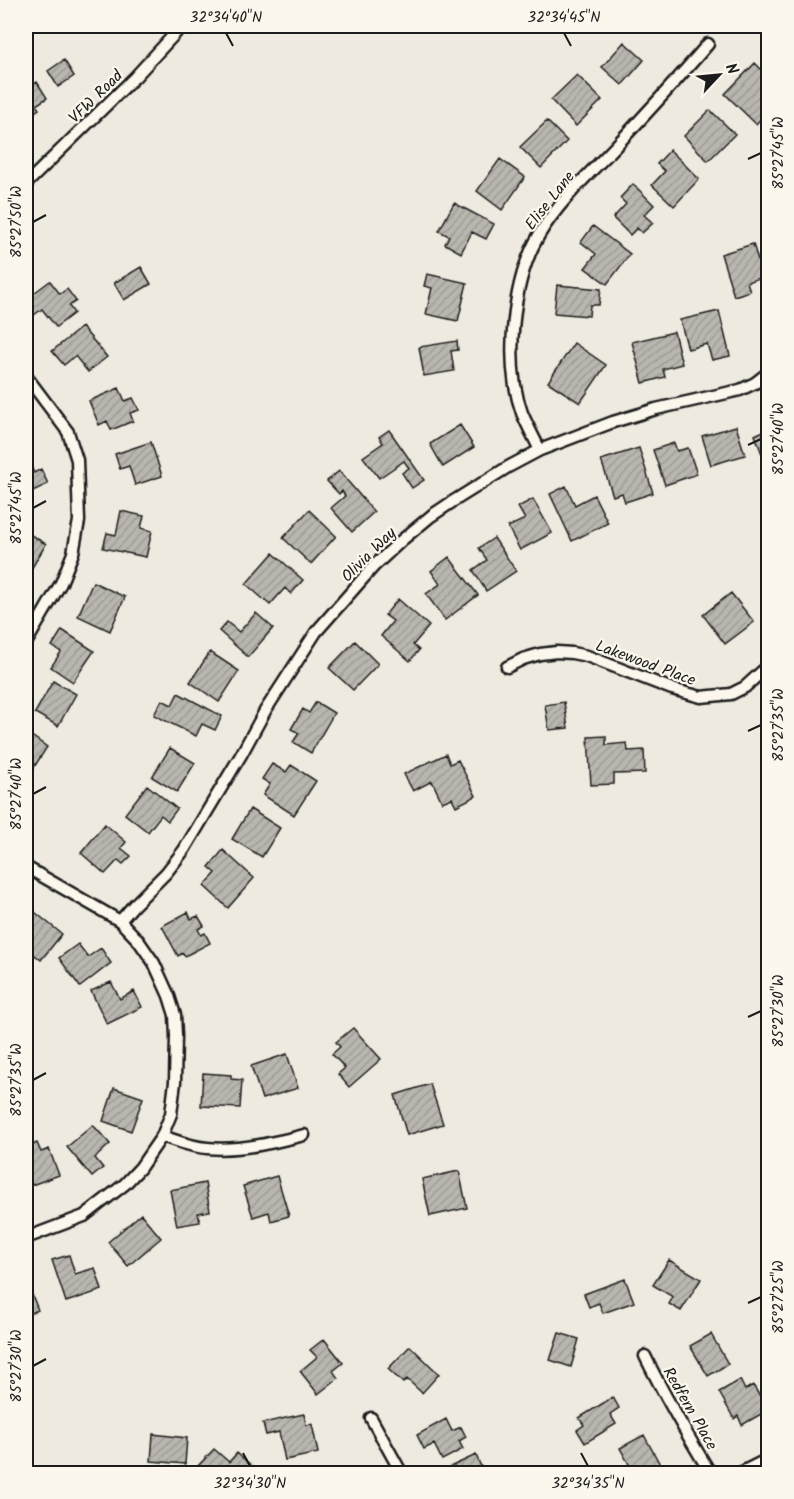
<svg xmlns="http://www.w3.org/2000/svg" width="794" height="1499" font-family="Kalam,sans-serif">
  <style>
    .building { fill: url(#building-hatch); stroke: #1c1c1c; stroke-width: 1.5 }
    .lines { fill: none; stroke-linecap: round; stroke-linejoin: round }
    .minor-casing { stroke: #1c1c1c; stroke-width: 15 }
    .minor { stroke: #fbf7ec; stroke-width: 10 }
    .ticks { fill: none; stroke: #1c1c1c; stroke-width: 2 }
    .labels { text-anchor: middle; stroke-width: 4.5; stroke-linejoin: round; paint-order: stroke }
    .street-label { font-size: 16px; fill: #1c1c1c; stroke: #fbf7ec }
    .neatline { fill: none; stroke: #1c1c1c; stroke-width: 2 }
    .ticks-label { font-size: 15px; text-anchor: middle; fill: #1c1c1c }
  </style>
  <defs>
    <pattern id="building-hatch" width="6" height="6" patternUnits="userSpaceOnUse" patternTransform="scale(1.5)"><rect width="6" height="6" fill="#b9b6af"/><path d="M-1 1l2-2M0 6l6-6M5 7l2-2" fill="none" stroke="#9e9c96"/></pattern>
  </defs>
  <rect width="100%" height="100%" fill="#eeeadf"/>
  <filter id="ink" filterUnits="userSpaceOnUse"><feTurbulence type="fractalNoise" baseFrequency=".0167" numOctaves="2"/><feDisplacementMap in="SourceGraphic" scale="12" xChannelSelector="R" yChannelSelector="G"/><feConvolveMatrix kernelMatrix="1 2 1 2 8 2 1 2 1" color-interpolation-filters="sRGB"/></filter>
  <g filter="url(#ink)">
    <path class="building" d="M 624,42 L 644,60 L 622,85 L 602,67 Z
      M 64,60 L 74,76 L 58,87 L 48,71 Z
      M 755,63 L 768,76 L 768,100 L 765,104 L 768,108 L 768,111 L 756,124 L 725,94 Z
      M 577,75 L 602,100 L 576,126 L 551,100 Z
      M 37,82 L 47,98 L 36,105 L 39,109 L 26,118 L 26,90 Z
      M 710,110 L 735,134 L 708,161 L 684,136 Z
      M 547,121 L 567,141 L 541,168 L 520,147 Z
      M 670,150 L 699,179 L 674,206 L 652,185 L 665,171 L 657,164 Z
      M 500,159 L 525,177 L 502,210 L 477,191 Z
      M 633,184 L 654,205 L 644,215 L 653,223 L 642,233 L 637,228 L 630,235 L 613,218 L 626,204 L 620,198 Z
      M 454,203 L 494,224 L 486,239 L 472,232 L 461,253 L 445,244 L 449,236 L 439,231 Z
      M 593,226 L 630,254 L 607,284 L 585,268 L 596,254 L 581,242 Z
      M 753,244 L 763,277 L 747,282 L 750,291 L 734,296 L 721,254 Z
      M 141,267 L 151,284 L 124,300 L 114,283 Z
      M 26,273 L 32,280 L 26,285 Z
      M 427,274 L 467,283 L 458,321 L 426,314 L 432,288 L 424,286 Z
      M 50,281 L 60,294 L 67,289 L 76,301 L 69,306 L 74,313 L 56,327 L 42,309 L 26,321 L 26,299 Z
      M 557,285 L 601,289 L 599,305 L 590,305 L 589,316 L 554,313 Z
      M 719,311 L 730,356 L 712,360 L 707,344 L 688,349 L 680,320 Z
      M 82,327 L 107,357 L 88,372 L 75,356 L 64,365 L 52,351 Z
      M 674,332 L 682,364 L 663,369 L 665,377 L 643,383 L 632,342 Z
      M 457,341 L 458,350 L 451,351 L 454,371 L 424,376 L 419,347 Z
      M 574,343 L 606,365 L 580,403 L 548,382 Z
      M 119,388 L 125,401 L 133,398 L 139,410 L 130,413 L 133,421 L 111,430 L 107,421 L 99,425 L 89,401 Z
      M 460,425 L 474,447 L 443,467 L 430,444 Z
      M 736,426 L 745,455 L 711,465 L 702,436 Z
      M 768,429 L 768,464 L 766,465 L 755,435 Z
      M 389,430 L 424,480 L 412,488 L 402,473 L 409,468 L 404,461 L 379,478 L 363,457 L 383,443 L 379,437 Z
      M 151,442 L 162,476 L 135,485 L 129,466 L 120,469 L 115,454 Z
      M 674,443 L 677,451 L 688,448 L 697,474 L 665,485 L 653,450 Z
      M 639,448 L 653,493 L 625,502 L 622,493 L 613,496 L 601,460 Z
      M 26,455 L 34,473 L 41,469 L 48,484 L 26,494 Z
      M 339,471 L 374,512 L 352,532 L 331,508 L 345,496 L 342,491 L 339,494 L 327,481 Z
      M 566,486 L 575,505 L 594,495 L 608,523 L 572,541 L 550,494 Z
      M 533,499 L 552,533 L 520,550 L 508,527 L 525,519 L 518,507 Z
      M 309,510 L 336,536 L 311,564 L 283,538 Z
      M 121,511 L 144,516 L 141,528 L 152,531 L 146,557 L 103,548 L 107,533 L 116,535 Z
      M 26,532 L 46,544 L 26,578 Z
      M 494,538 L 516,571 L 486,591 L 473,570 L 487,560 L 479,548 Z
      M 273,553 L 303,580 L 291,594 L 285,588 L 270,605 L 246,584 Z
      M 449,557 L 478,595 L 445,620 L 426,594 L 440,584 L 431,571 Z
      M 93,582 L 125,597 L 110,631 L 78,616 Z
      M 731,593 L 754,622 L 725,644 L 703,615 Z
      M 398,599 L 429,626 L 413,645 L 419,650 L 410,661 L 381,636 L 393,621 L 385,615 Z
      M 256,613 L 273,628 L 248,657 L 219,631 L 227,622 L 239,632 Z
      M 62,630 L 94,651 L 73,682 L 51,667 L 61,652 L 52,646 Z
      M 355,641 L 378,664 L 353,690 L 329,668 Z
      M 210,652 L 239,671 L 219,702 L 190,682 Z
      M 53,681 L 76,694 L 58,726 L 35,713 Z
      M 178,693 L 222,716 L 215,730 L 202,724 L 196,736 L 154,715 L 162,700 L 172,705 Z
      M 316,702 L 334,713 L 311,753 L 293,742 L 299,733 L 291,729 L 303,709 L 309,713 Z
      M 564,702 L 568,728 L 549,730 L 545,705 Z
      M 26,732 L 47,747 L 27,778 L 26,777 Z
      M 606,736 L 606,745 L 627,743 L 628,751 L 644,750 L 645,773 L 614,774 L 614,784 L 591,785 L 588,737 Z
      M 170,748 L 195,763 L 177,792 L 152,777 Z
      M 446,754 L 450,764 L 458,760 L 476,796 L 456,806 L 452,798 L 442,802 L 432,781 L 413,791 L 404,774 Z
      M 272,764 L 286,772 L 291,765 L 316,781 L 294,815 L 263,795 L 270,784 L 262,779 Z
      M 147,785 L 177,809 L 168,821 L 161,815 L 148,832 L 125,814 Z
      M 250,809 L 280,828 L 262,857 L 232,839 Z
      M 105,824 L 126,842 L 121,848 L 131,856 L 123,864 L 118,860 L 105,874 L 81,853 Z
      M 223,850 L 254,878 L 228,908 L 204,886 L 216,873 L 209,867 Z
      M 31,909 L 62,934 L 41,960 L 35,955 L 31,961 L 26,956 L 26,916 Z
      M 188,912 L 191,919 L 198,916 L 204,926 L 198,929 L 201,935 L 205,933 L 210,943 L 185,956 L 183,953 L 178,956 L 162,926 Z
      M 78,944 L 88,957 L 101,948 L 111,963 L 80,987 L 59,958 Z
      M 111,982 L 120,999 L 134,991 L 142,1007 L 107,1024 L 91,991 Z
      M 353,1028 L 381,1059 L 349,1087 L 338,1074 L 345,1068 L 332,1054 L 340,1047 L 336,1042 Z
      M 287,1054 L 298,1088 L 262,1099 L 251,1066 Z
      M 203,1073 L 231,1075 L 231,1079 L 242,1080 L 240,1108 L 201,1106 Z
      M 430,1084 L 443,1124 L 407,1135 L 395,1095 Z
      M 114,1088 L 143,1098 L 131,1131 L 103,1121 Z
      M 93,1125 L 110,1144 L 95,1158 L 103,1168 L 92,1177 L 67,1147 Z
      M 37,1143 L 41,1152 L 49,1149 L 59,1175 L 29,1186 L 26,1176 L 26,1148 Z
      M 459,1171 L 467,1208 L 430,1216 L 422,1179 Z
      M 277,1176 L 289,1216 L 271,1221 L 269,1212 L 253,1217 L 243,1186 Z
      M 205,1183 L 210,1211 L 198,1213 L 200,1222 L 177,1226 L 170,1190 Z
      M 141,1214 L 161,1238 L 128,1266 L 108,1242 Z
      M 69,1255 L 75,1274 L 95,1268 L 102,1290 L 66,1302 L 52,1260 Z
      M 669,1260 L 701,1279 L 681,1311 L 669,1304 L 673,1297 L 653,1285 Z
      M 625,1279 L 634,1302 L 603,1313 L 599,1303 L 589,1307 L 584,1294 Z
      M 29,1287 L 38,1310 L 26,1315 L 26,1288 Z
      M 559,1333 L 579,1339 L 571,1367 L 550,1360 Z
      M 711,1334 L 728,1364 L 708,1376 L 690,1346 Z
      M 324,1339 L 343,1363 L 333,1371 L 338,1378 L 318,1394 L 300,1371 L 317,1357 L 310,1350 Z
      M 410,1346 L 439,1374 L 422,1393 L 407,1379 L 403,1383 L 388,1369 Z
      M 740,1380 L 745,1390 L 753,1385 L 759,1395 L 768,1389 L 768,1410 L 742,1425 L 738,1416 L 734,1419 L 719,1392 Z
      M 613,1397 L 619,1408 L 610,1414 L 616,1424 L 585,1443 L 577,1430 L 584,1425 L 579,1418 Z
      M 304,1414 L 306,1425 L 312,1424 L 318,1453 L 285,1460 L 279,1432 L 266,1435 L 263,1423 Z
      M 446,1419 L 452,1431 L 461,1427 L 466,1437 L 459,1441 L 463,1449 L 442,1460 L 434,1444 L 424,1449 L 417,1435 Z
      M 153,1434 L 187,1438 L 185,1464 L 151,1461 Z
      M 644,1435 L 663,1470 L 655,1474 L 621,1474 L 631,1468 L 620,1448 Z
      M 214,1449 L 229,1462 L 237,1453 L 253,1467 L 247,1474 L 204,1474 L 197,1467 Z
      M 476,1455 L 484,1474 L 453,1474 L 450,1467 Z"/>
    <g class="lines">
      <defs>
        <path id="minor" d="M 26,184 L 135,77 L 182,26
          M 26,376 L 68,432 L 77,460 L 79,521 L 73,553 L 61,583 L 26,643
          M 540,450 C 534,438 527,425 522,413 C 504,363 512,281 539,235 C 558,203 587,176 613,149 C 645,115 677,80 708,44
          M 507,667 L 523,659 L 540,654 L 557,652 L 572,653 L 587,656 L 672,689 L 701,697 L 731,694 L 745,687 L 768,666
          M 26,867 L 120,921 L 138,940 L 154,963 L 169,996 L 175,1015 L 176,1036 L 175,1082 L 171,1114 L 162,1136 L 140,1168 L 125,1184 L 84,1216 L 26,1238
          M 120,921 L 133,906 L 166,873 L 184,850 L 241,755 L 265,711 L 316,632 L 374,566 L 402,540 L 431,516 L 452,502 L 508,467 L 540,450 L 613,422 L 656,409 L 740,390 L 755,383 L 768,373
          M 162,1136 C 177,1141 191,1147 207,1148 C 240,1151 272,1143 304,1135
          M 645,1356 C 665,1397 687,1435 711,1474
          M 371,1418 L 402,1474
          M 738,1474 L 768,1459"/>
      </defs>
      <use href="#minor" class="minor-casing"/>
      <use href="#minor" class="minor"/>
    </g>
  </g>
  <path class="ticks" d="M 226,33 L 233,46M 564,33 L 571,46M 748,159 L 761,153M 33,222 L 46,215M 748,445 L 761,439M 33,508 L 46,501M 748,731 L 761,725M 33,794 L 46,787M 748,1017 L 761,1011M 33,1080 L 46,1073M 748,1303 L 761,1297M 33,1366 L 46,1359M 243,1453 L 250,1466M 581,1453 L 588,1466"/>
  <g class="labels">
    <g class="street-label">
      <text transform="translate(95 96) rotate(-44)" y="6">VFW Road</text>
      <text transform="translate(549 200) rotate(-52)" y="6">Elise Lane</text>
      <text transform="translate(368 554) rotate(-45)" y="6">Olivia Way</text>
      <text transform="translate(646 662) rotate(20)" y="6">Lakewood Place</text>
      <text transform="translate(691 1408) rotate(60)" y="6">Redfern Place</text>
    </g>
  </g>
  <rect width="794" height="1499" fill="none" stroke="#fbf7ec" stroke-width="66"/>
  <g transform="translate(719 75) rotate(64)" stroke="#fbf7ec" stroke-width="4.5" paint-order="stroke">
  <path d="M0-4.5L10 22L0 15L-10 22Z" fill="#1c1c1c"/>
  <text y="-9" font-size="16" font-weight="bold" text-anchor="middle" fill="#1c1c1c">N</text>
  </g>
  <rect x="33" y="33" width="728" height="1433" class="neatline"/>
  <g class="ticks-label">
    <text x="226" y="22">32°34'40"N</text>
    <text x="564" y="22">32°34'45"N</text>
    <text transform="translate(778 153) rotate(-90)" y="5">85°27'45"W</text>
    <text transform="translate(16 222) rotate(-90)" y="5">85°27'50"W</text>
    <text transform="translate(778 439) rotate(-90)" y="5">85°27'40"W</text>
    <text transform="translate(16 508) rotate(-90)" y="5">85°27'45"W</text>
    <text transform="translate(778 725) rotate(-90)" y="5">85°27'35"W</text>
    <text transform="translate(16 794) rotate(-90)" y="5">85°27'40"W</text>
    <text transform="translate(778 1011) rotate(-90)" y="5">85°27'30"W</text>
    <text transform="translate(16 1080) rotate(-90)" y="5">85°27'35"W</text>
    <text transform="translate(778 1297) rotate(-90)" y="5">85°27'25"W</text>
    <text transform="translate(16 1366) rotate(-90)" y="5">85°27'30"W</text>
    <text x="250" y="1488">32°34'30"N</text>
    <text x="588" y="1488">32°34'35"N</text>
  </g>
</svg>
